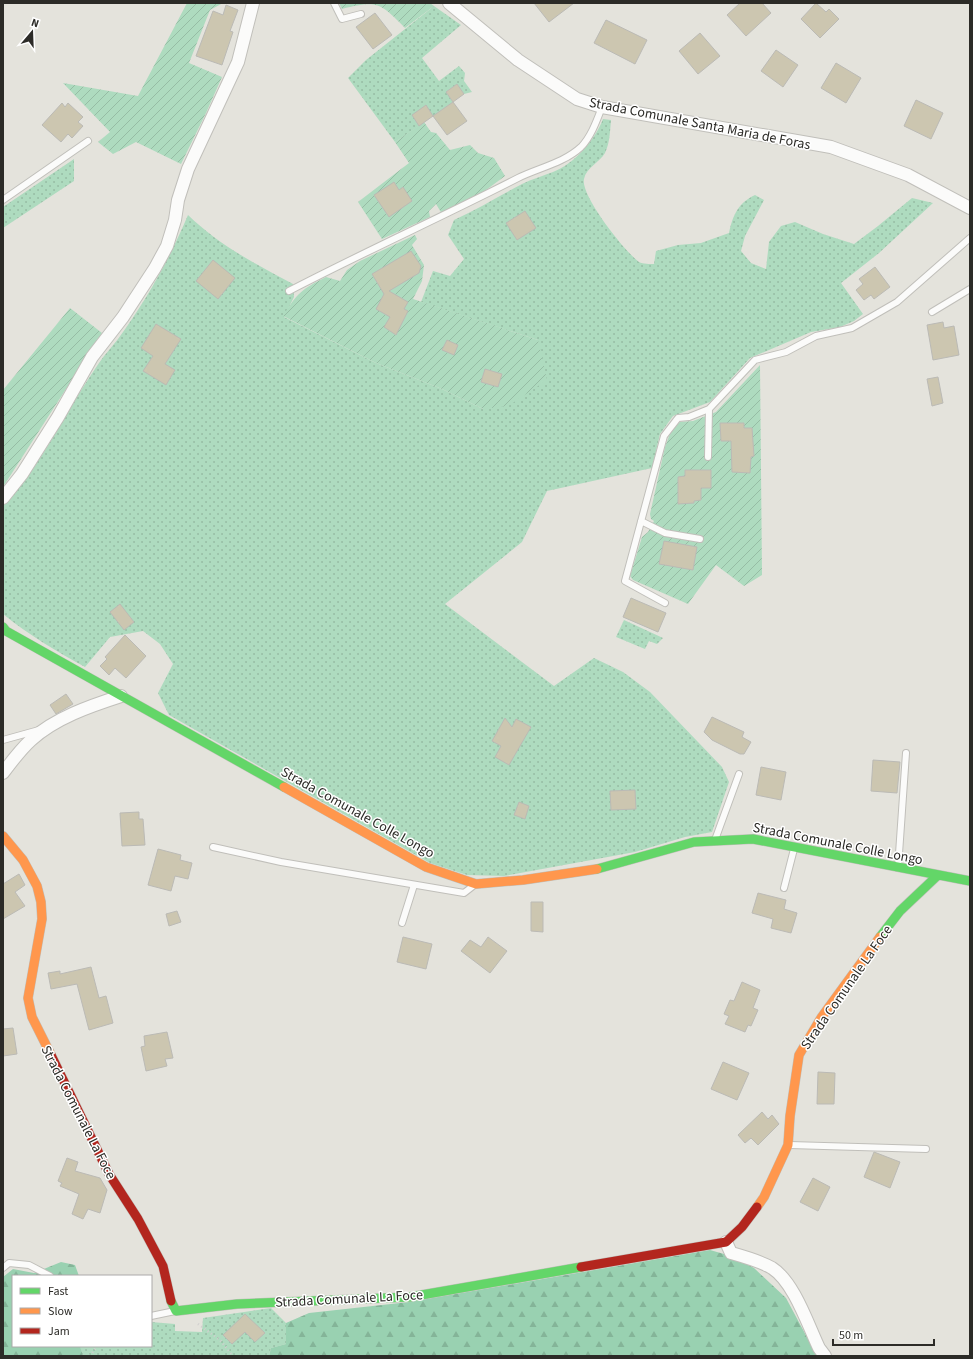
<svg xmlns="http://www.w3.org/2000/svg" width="973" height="1359" font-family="'Source Sans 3',sans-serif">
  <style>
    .grass { fill: url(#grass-dots) }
    .forest { fill: url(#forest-firs) }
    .garden { fill: url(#garden-furrows) }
    .building { fill: #ccc6b0; stroke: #bbbab5 }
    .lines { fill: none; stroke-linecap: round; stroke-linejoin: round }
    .lane-casing { stroke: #c0bfba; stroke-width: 8 }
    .street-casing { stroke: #c0bfba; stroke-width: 14 }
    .fast-casing { stroke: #c0bfba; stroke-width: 10 }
    .slow-casing { stroke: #c0bfba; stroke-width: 10 }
    .jam-casing { stroke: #c0bfba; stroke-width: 10 }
    .path { stroke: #d0cfce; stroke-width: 2.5; stroke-dasharray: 1 3; stroke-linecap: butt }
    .lane { stroke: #fbfbfa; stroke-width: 6 }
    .street { stroke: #fbfbfa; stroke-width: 12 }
    .fast { stroke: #63d668; stroke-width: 9 }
    .slow { stroke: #ff974d; stroke-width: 9 }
    .jam { stroke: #b3261e; stroke-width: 9 }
    .labels { text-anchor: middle; stroke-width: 3; stroke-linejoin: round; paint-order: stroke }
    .street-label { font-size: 14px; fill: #2c2b27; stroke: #fff }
  </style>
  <defs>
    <pattern id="grass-dots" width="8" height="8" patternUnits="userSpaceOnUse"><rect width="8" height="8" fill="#aedbbf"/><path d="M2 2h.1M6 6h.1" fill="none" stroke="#96bca4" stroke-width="1.8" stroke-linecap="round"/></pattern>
    <pattern id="forest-firs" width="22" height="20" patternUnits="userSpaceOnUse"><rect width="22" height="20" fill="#99d1b1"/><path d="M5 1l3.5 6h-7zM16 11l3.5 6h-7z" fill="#84b498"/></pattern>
    <pattern id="garden-furrows" width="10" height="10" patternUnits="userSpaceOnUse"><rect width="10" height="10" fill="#aedbbf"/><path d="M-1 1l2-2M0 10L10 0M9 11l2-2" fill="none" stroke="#96bca4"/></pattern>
  </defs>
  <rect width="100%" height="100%" fill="#e4e3dc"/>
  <path class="grass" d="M 434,6 L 461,25 L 422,58 L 439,81 L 459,66 L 465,73 L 464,81 L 472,92 L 464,94 L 457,84 L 446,92 L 453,102 L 433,116 L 426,106 L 419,126 L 395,142 L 348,78 L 366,60 Z
    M 603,119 L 611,120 C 610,130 610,143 605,153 C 600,162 586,168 584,179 C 580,195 625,252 639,262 C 643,264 650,264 654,264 L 656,251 L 678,245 L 701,243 L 729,233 C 733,215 738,203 755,195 L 764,200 L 745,236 L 741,251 L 751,263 L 766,269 L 769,242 L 781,226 L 795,222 L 823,234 L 854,244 L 878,226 L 912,198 L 933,203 L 879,253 L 841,283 L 863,314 L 854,321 L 840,327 L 811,332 L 750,358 L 710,402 L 673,416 L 660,434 L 652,468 L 547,491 L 522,542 L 445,604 L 554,686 L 594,658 L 623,672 L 650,692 L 722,767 L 729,782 L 712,832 L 685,837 L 635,852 L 504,876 L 467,875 L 430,863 L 169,715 L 158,693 L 173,664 L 160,644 L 143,631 L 110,637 L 85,667 C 56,651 29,635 3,614 L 3,506 C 43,464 66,410 99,363 C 105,354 112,347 118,339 C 146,301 170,258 188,215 C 219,245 255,264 293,284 L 294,297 L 284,317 L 376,363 L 442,389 L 483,409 L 538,340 L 421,302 L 433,271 L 450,276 L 464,259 L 448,235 L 454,220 C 478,209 499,196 522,184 C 532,179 543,176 553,172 C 574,164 595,140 603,119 Z
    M 74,159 L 74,181 L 3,228 L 3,207 Z
    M 624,620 L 663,638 L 657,644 L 649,641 L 645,649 L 616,637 Z
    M 271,1308 L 286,1323 L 286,1344 L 271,1348 L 269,1356 L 83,1356 L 80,1347 L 151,1346 L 151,1322 L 175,1324 L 175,1331 L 202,1332 L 203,1318 Z"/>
  <path class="forest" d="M 710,1250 L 731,1256 L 754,1268 L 786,1298 L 817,1356 L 269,1356 L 271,1348 L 286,1344 L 286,1323 L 309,1313 L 409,1302 Z
    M 61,1262 L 75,1265 L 79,1276 L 13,1276 L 13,1346 L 80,1346 L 83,1356 L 3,1356 L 3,1277 L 13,1269 L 34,1273 Z"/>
  <path class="garden" d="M 187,3 L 223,3 L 210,10 L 189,63 L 222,77 L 206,113 L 181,164 L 136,142 L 113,154 L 98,142 L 110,132 L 63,83 L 138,96 Z
    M 339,3 L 430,3 L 434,6 L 405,28 C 380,3 378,0 342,9 Z
    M 424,122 L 431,132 L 436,133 L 450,150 L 470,145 L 478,153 L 494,158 L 505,176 L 482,193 L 442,214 L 436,204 L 429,211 L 430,217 L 382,239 L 358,202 L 409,163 L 395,142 Z
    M 415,235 L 417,239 L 412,245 L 424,265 L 422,281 L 413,299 L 538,340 L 547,380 L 508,406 L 483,409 L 442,389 L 376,363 L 283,316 C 297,293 302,289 326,277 L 340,281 L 347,270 L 360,261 Z
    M 70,308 L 102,333 L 3,487 L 3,390 Z
    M 760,365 L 762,575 L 744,586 L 716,565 L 688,604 L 633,580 L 630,576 L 642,537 L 648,532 L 654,521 L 651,519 L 650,514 L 665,447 L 671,431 L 680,422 L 693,421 L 716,412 Z"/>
  <path class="building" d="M 534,3 L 574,3 L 549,22 Z
    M 740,3 L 762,3 L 771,13 L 746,36 L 727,15 Z
    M 816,3 L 826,12 L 829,9 L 839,19 L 820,38 L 801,19 Z
    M 226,5 L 238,10 L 230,31 L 233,32 L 222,65 L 196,56 L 213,11 L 223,15 Z
    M 375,13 L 392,35 L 373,49 L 356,27 Z
    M 606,20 L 647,40 L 635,64 L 594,43 Z
    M 700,33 L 720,56 L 698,74 L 679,51 Z
    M 776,50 L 798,65 L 783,87 L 761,71 Z
    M 836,63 L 861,78 L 846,103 L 821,88 Z
    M 457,84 L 464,94 L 453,102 L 467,121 L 447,135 L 433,116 L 453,102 L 446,92 Z
    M 916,100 L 943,113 L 931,139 L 904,126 Z
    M 62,103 L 65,107 L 68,103 L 83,117 L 78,122 L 83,126 L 72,138 L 68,134 L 61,142 L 42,125 Z
    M 426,105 L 433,116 L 419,126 L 412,115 Z
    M 394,182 L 399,190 L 403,187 L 412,201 L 389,217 L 374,195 Z
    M 525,211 L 536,228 L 517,240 L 506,223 Z
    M 411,251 L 421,266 L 419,273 L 389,291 L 408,302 L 404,309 L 408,311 L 396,335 L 384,327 L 390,317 L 376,309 L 384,294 L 372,274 Z
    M 213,260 L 235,278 L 218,299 L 196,281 Z
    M 875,267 L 890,287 L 874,299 L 871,295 L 864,300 L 856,290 L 863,284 L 859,279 Z
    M 943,322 L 944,328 L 954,326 L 959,355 L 933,360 L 927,325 Z
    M 156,324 L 181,339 L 165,364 L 175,370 L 166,385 L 143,371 L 153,356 L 141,348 Z
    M 447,340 L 458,345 L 454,355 L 442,350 Z
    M 485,369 L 502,374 L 498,387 L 481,382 Z
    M 938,377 L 943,403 L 932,406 L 927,379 Z
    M 720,423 L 744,423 L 744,428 L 752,428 L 754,456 L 751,457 L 750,473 L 732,472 L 731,441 L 721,441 Z
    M 685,470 L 711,470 L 711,488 L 701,488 L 701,500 L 694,501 L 694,503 L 678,504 L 678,477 L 685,476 Z
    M 664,541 L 697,547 L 693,570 L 659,564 Z
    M 631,598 L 666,613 L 658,632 L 623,617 Z
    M 120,604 L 134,622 L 124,630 L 110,612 Z
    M 125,635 L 146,656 L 126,678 L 115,668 L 109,675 L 100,666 L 107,659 L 105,657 Z
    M 66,694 L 73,704 L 56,714 L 50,705 Z
    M 712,717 L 744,732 L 742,737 L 751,742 L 744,754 L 740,754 L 712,740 L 704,732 Z
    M 505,718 L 512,727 L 516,719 L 531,727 L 509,765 L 495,757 L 501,746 L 492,741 Z
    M 873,760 L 900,762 L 897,793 L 871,791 Z
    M 761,767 L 786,772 L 781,800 L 756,795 Z
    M 635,790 L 636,809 L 611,810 L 610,791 Z
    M 519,802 L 529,806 L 525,819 L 514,815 Z
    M 139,812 L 139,819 L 143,819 L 145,845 L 122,846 L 120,813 Z
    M 158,849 L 181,855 L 180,860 L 192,863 L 188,879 L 175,876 L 171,891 L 148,885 Z
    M 19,874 L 25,885 L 15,892 L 25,906 L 3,919 L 3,884 Z
    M 758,893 L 786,900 L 784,909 L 797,913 L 791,933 L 771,928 L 773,919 L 752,913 Z
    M 531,902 L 543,902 L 543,932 L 531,931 Z
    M 177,911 L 181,922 L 169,926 L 166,914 Z
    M 403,937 L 432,944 L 426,969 L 397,962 Z
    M 488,937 L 507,951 L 490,973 L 461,951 L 470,940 L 481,947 Z
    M 91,967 L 99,998 L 106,996 L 113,1023 L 89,1030 L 77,984 L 51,989 L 48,973 L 60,971 L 60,974 Z
    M 742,982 L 760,990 L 753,1008 L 758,1010 L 751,1026 L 748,1025 L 745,1032 L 725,1024 L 729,1016 L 724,1014 L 730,1000 L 734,1001 Z
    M 13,1028 L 17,1054 L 3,1056 L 3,1029 Z
    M 167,1032 L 173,1058 L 165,1059 L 167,1066 L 146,1071 L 141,1047 L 145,1046 L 144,1036 Z
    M 723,1062 L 749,1073 L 737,1100 L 711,1089 Z
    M 818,1072 L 835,1073 L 834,1104 L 817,1104 Z
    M 762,1112 L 768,1119 L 772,1115 L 779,1124 L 758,1145 L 751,1138 L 745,1143 L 738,1135 Z
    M 874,1152 L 900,1162 L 890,1188 L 864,1177 Z
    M 67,1158 L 78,1162 L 75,1171 L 100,1178 L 107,1190 L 100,1213 L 88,1209 L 83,1219 L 72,1214 L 79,1194 L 60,1186 L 62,1183 L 58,1181 Z
    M 813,1178 L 830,1187 L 818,1211 L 800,1202 Z
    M 245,1314 L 265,1333 L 255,1342 L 245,1332 L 232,1344 L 223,1335 Z"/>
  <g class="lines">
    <defs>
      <path id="lane" d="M 334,3 L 342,19 L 361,14
        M 3,200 L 88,141
        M 289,291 C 364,252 442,217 518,178 C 538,168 564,163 581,147 C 591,137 597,120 602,107
        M 932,312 L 970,289
        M 708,457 L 709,409
        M 641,521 L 665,533 L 700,539
        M 665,603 L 625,581 L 664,436 L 678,418 L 689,417 L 709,409 L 755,360 L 786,352 L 816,336 L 852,328 L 897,302 L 970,238
        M 3,740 L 39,730
        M 715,840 L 739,774
        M 213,847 L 281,862 L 464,893 L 473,886
        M 898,868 L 906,753
        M 784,888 L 794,849
        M 402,923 L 414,885
        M 790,1145 L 926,1149
        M 3,1268 L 9,1263 L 29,1265 L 50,1276
        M 151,1316 L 175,1311"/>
      <path id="street" d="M 449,3 L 518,60 L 577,99 L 602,107 L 831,147 L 908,175 L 970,208
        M 3,498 L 22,474 L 58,417 L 92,357 L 123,317 L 155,268 L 167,246 L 175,220 L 178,200 L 188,169 L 238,62 L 253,3
        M 3,773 C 12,761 20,750 31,740 C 55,718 90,706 121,696
        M 726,1242 L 731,1253 C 745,1257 760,1261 772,1268 C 794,1282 808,1325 819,1348 L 825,1356"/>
      <path id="fast" d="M 3,627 L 6,631 L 284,787
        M 597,869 L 694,842 L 753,839 L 970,881
        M 880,937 L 900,911 L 937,876
        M 171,1301 L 176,1311 L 237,1304 L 410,1297 L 581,1267"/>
      <path id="slow" d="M 284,787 L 426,867 L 476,884 L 523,880 L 597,869
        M 3,836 L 23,860 L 37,886 L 41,902 L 42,919 L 28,998 L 32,1017 L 51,1055
        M 757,1207 L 764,1197 L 788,1145 L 790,1116 L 799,1055 L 821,1018 L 880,937"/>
      <path id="jam" d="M 51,1055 L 109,1174 L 138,1219 L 163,1266 L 171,1301
        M 581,1267 L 726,1242 L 742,1227 L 757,1207"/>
    </defs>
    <use href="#lane" class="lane-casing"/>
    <use href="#street" class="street-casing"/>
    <use href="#fast" class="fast-casing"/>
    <use href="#slow" class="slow-casing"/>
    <use href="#jam" class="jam-casing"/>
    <path class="path" d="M 198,1324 L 220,1340 L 233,1356
      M 90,1356 L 97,1346
      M 299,1356 L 300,1356"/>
    <use href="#lane" class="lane"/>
    <use href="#street" class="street"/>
    <use href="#fast" class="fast"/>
    <use href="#slow" class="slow"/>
    <use href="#jam" class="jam"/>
  </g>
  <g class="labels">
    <g class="street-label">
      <text transform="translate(700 123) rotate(11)" y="5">Strada Comunale Santa Maria de Foras</text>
      <text transform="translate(358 812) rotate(29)" y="5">Strada Comunale Colle Longo</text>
      <text transform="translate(838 843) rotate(11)" y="5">Strada Comunale Colle Longo</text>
      <text transform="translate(846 987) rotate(-55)" y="5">Strada Comunale La Foce</text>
      <text transform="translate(79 1112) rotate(63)" y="5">Strada Comunale La Foce</text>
      <text transform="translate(349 1298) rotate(-3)" y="5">Strada Comunale La Foce</text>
    </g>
  </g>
  <rect width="973" height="1359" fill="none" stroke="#2c2b27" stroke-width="8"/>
  <rect x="12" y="1275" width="140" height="72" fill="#ffffff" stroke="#abaaa9"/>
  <rect x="20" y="1288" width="20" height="6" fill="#63d668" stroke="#abaaa9"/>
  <text x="48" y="1295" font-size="12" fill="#2c2b27">Fast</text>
  <rect x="20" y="1308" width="20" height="6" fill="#ff974d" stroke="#abaaa9"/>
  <text x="48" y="1315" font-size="12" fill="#2c2b27">Slow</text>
  <rect x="20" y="1328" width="20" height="6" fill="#b3261e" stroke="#abaaa9"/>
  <text x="48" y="1335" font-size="12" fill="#2c2b27">Jam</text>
  <g transform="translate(32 32) rotate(19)" stroke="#ffffff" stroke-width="3" paint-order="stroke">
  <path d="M0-3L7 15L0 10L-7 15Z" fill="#2c2b27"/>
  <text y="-6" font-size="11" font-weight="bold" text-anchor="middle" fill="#2c2b27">N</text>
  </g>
  <path d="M833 1339v6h101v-6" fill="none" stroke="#2c2b27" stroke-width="2"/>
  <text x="839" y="1339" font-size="12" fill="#2c2b27" stroke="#ffffff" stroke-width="3" paint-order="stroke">50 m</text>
</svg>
